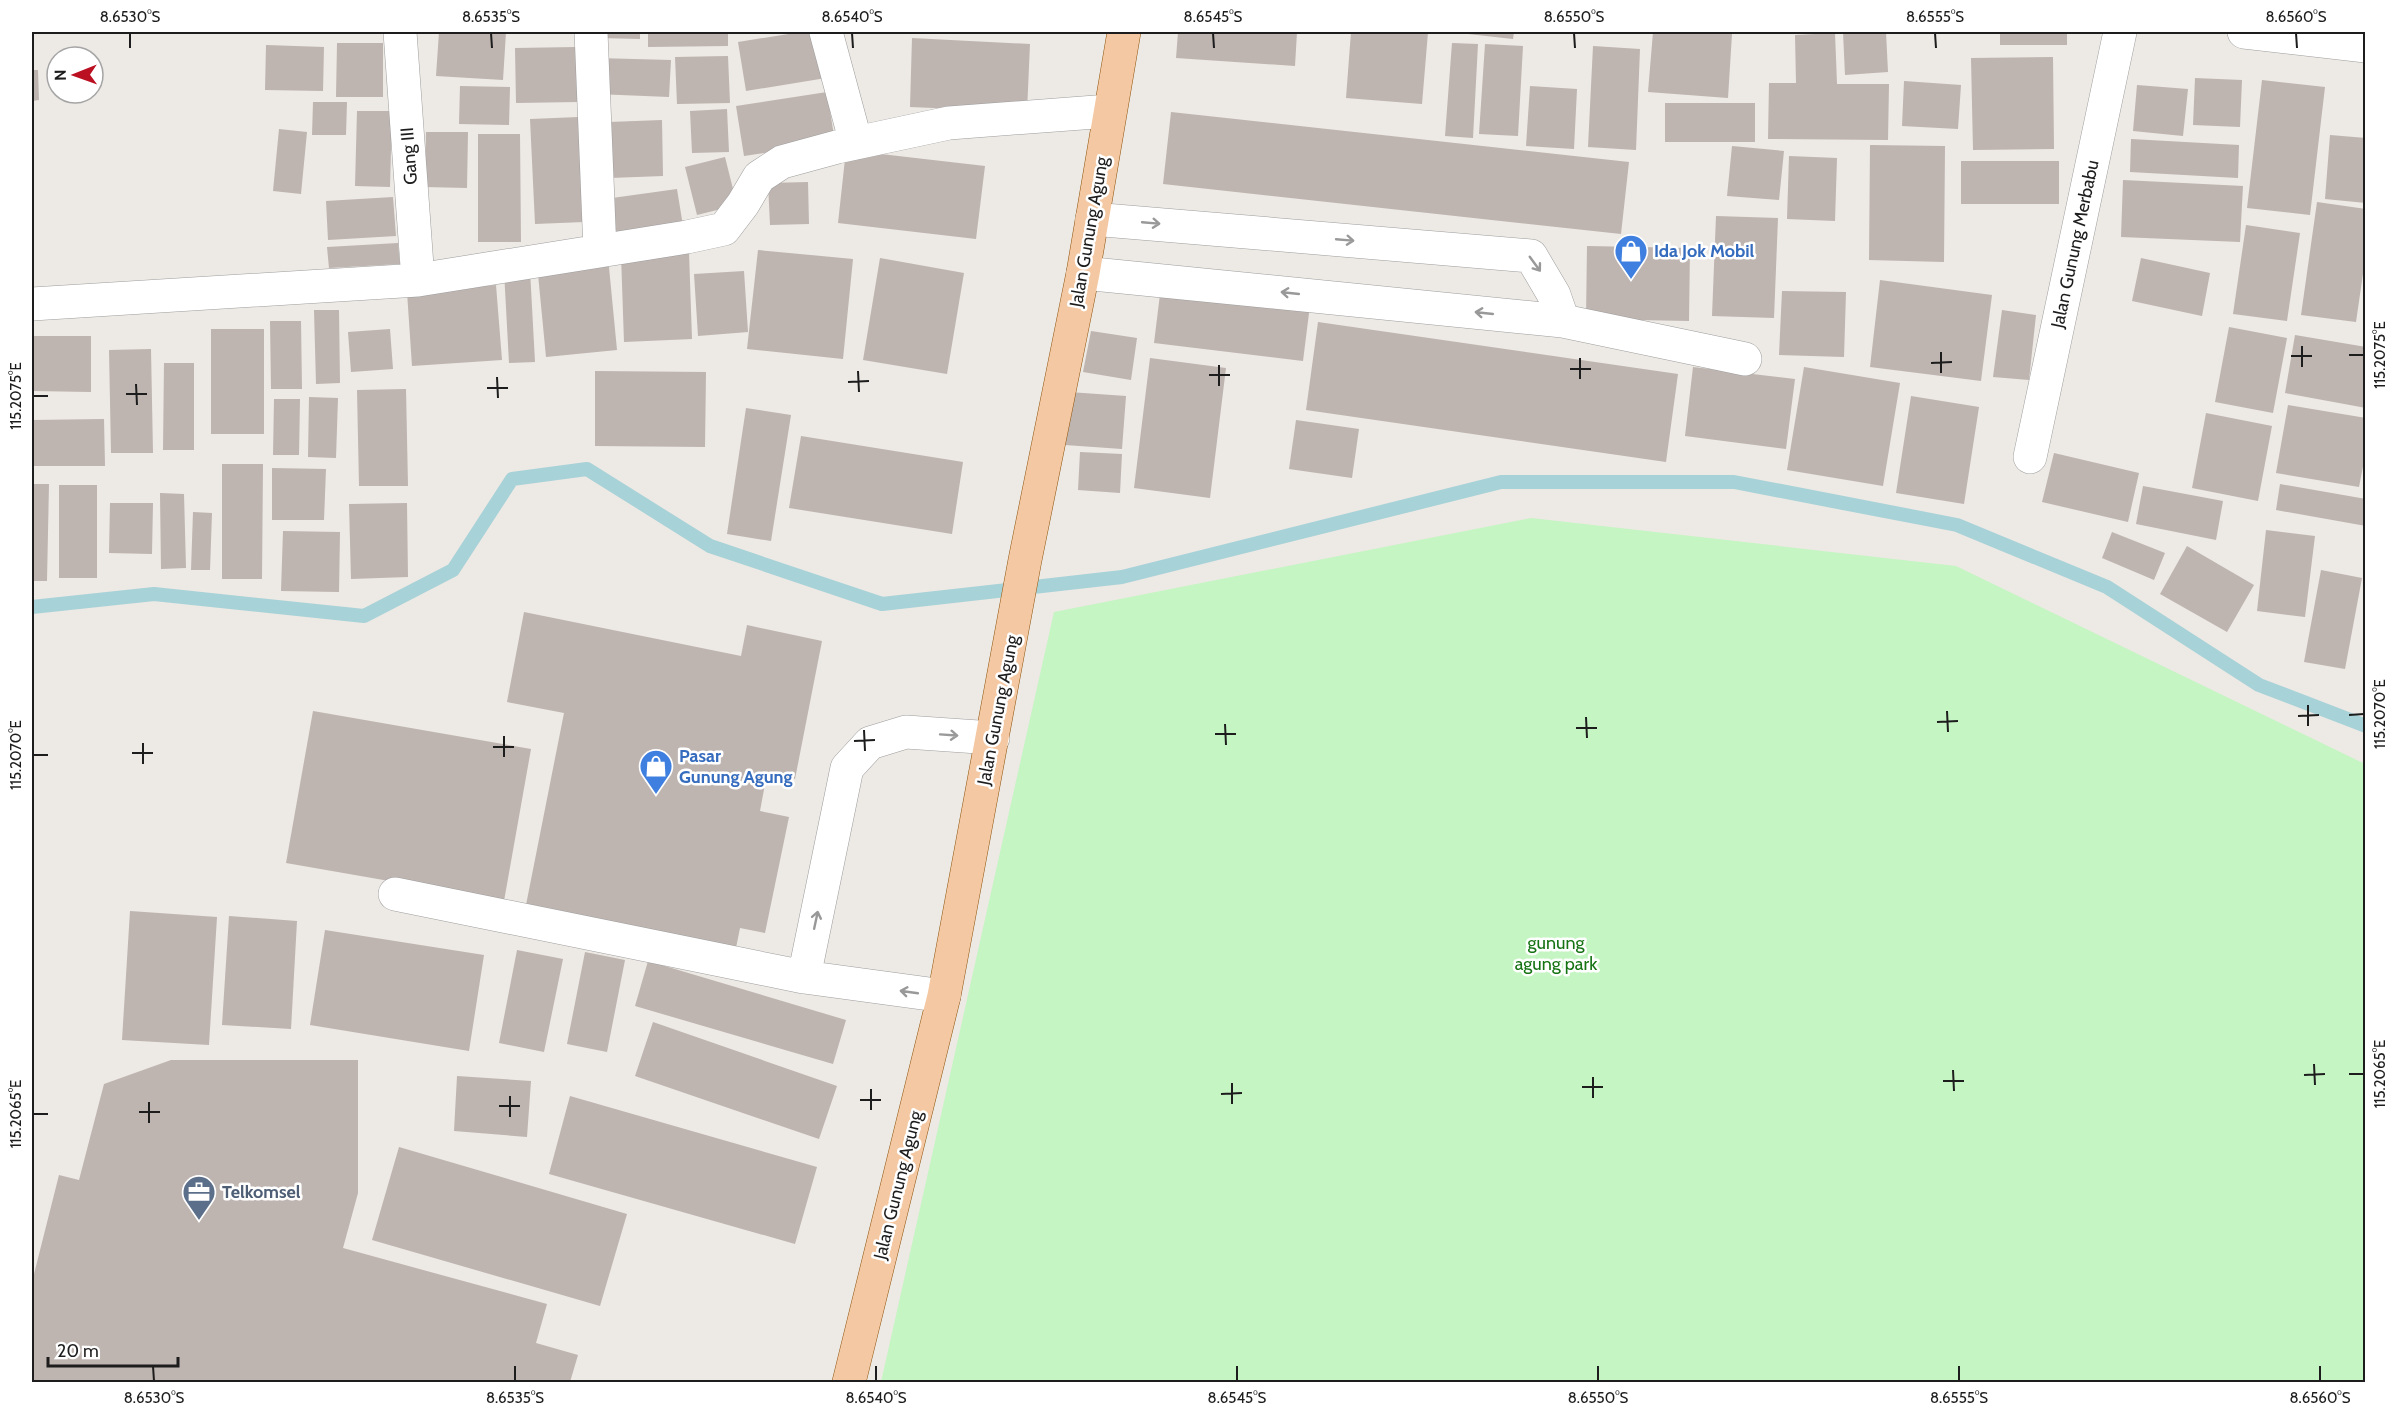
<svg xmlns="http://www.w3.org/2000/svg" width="2397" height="1414" font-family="Cabin,sans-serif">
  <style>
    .park { fill: #c5f5c3 }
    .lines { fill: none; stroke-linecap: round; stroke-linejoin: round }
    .stream { stroke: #a7d2d8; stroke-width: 14 }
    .building { fill: #beb4b0 }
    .minor-casing { stroke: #9e9e9e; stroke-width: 34 }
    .major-casing { stroke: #8b520b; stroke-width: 34 }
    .minor { stroke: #fff; stroke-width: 33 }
    .major { stroke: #f4c8a2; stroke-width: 33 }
    .oneway { stroke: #999 }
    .ticks { fill: none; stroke: #1d1d1d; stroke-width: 2 }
    .labels { text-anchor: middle; stroke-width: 5; stroke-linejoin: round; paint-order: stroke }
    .street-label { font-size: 18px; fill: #1d1d1d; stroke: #fff }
    .shop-label { font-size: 18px; font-weight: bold; fill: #366cbe; stroke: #fff; text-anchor: start }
    .park-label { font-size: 18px; fill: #167313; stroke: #fff }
    .service-label { font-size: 18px; font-weight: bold; fill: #4e5e75; stroke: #fff; text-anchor: start }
    .neatline { fill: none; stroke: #1d1d1d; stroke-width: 2 }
    .ticks-label { font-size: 15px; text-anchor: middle; fill: #1d1d1d }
  </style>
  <rect width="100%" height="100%" fill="#ede9e4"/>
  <path class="park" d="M 1531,518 L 1956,566 L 2365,764 L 2365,1382 L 881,1382 L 1054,612 Z"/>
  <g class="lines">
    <path class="stream" d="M 32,607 L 154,594 L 364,616 L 453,570 L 512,479 L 587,469 L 710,546 L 882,604 L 1122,577 L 1501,482 L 1734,482 L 1957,525 L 2107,587 L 2259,685 L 2366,726"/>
  </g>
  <path class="building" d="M 439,32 L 506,32 L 503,80 L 436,76 Z
    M 599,32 L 640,32 L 640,39 L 599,38 Z
    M 648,32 L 728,32 L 728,46 L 648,47 Z
    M 801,32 L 818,32 L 826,78 L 746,91 L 738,42 Z
    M 1178,32 L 1297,32 L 1295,66 L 1176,58 Z
    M 1351,32 L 1428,32 L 1422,104 L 1346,98 Z
    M 1450,32 L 1514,32 L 1513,39 Z
    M 1653,32 L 1732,34 L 1728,98 L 1648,92 Z
    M 1843,32 L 1886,32 L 1888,72 L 1845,75 Z
    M 2000,32 L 2067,32 L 2067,45 L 2000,45 Z
    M 1835,33 L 1837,84 L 1889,84 L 1888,140 L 1768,139 L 1769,83 L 1796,83 L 1795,35 Z
    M 912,38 L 1030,44 L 1027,112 L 910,107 Z
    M 337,43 L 383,43 L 383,97 L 336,97 Z
    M 1452,43 L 1478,44 L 1473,138 L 1445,136 Z
    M 1485,44 L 1523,46 L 1518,136 L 1479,134 Z
    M 266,45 L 324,47 L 323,91 L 265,90 Z
    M 1593,46 L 1640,49 L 1636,150 L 1588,147 Z
    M 576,47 L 578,102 L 516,103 L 515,48 Z
    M 728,56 L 730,103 L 677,104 L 675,57 Z
    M 2053,57 L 2054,149 L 1973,150 L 1971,58 Z
    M 597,58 L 671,60 L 669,97 L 596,94 Z
    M 32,70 L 38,70 L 39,100 L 32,101 Z
    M 2195,78 L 2242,80 L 2240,127 L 2193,125 Z
    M 2262,80 L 2325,87 L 2310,215 L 2247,208 Z
    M 1904,81 L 1961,85 L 1958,129 L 1902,126 Z
    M 2137,85 L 2188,89 L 2183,136 L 2133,131 Z
    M 460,86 L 510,87 L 509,125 L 459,124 Z
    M 1530,86 L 1577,89 L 1574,149 L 1526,146 Z
    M 827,92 L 835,142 L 744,156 L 736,106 Z
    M 313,102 L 347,102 L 346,135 L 312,135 Z
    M 1665,103 L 1755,103 L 1755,142 L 1665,142 Z
    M 727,109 L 729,152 L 692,153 L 690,111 Z
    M 357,111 L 392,111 L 390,187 L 355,186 Z
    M 1171,112 L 1629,162 L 1621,234 L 1163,184 Z
    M 579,117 L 584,222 L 535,224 L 530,119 Z
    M 662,120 L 663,176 L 610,178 L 609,122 Z
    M 279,129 L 307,132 L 301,194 L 273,191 Z
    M 426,132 L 468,132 L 467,188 L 425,187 Z
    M 478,134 L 520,134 L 521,242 L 478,242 Z
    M 2330,135 L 2366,138 L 2366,203 L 2325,199 Z
    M 2131,139 L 2239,145 L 2238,178 L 2130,172 Z
    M 1870,145 L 1945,146 L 1944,262 L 1869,260 Z
    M 1732,146 L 1784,151 L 1779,200 L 1727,196 Z
    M 846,150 L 985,166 L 976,239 L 838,223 Z
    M 1789,156 L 1837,158 L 1835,221 L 1787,219 Z
    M 725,157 L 737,205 L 697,215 L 685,167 Z
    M 1961,161 L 2059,161 L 2059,204 L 1961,204 Z
    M 2123,180 L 2243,186 L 2240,242 L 2121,237 Z
    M 808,182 L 809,224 L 770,225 L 768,183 Z
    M 677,189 L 683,226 L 610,237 L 605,199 Z
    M 393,197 L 396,236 L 328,240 L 326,201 Z
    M 2317,202 L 2366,209 L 2366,253 L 2356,322 L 2301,315 Z
    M 1716,216 L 1778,218 L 1774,318 L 1712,316 Z
    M 2246,225 L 2300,233 L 2287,321 L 2233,314 Z
    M 398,243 L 400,264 L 329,268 L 327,247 Z
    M 1587,246 L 1690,248 L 1689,321 L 1586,319 Z
    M 758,250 L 853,259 L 843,359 L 747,349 Z
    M 689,252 L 692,339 L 624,342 L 621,255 Z
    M 608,257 L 617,350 L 546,357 L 537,264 Z
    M 880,258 L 964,273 L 947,374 L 863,360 Z
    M 2141,258 L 2210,273 L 2202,316 L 2132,301 Z
    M 530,270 L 535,362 L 509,363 L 504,271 Z
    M 744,271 L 748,332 L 698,336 L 694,274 Z
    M 1880,280 L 1992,295 L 1981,381 L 1870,367 Z
    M 496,285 L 502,360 L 412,366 L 407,292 Z
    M 1161,286 L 1310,305 L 1303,361 L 1154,343 Z
    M 1782,291 L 1846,292 L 1844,357 L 1779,355 Z
    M 314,310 L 339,310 L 340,383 L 316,384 Z
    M 2002,310 L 2036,315 L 2029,380 L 1993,377 Z
    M 270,321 L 301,321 L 302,389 L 271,389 Z
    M 1318,322 L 1678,374 L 1666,462 L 1306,410 Z
    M 2229,327 L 2287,338 L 2273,413 L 2215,402 Z
    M 211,329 L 264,329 L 264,434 L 211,434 Z
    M 390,329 L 393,369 L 351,372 L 348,332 Z
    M 1091,331 L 1137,338 L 1131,380 L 1083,372 Z
    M 2295,335 L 2366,347 L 2366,408 L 2285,393 Z
    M 32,336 L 91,336 L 91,392 L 32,391 Z
    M 151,349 L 153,453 L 111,453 L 109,350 Z
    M 1150,358 L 1226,368 L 1210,498 L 1134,488 Z
    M 164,363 L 194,363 L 194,450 L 163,450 Z
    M 1693,367 L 1795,379 L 1786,449 L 1685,436 Z
    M 1804,367 L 1900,383 L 1883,486 L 1787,470 Z
    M 595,371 L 706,372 L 705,447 L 595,446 Z
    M 406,389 L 408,486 L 359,486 L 357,390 Z
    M 1069,392 L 1126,396 L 1122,449 L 1065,445 Z
    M 1911,396 L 1979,407 L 1964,504 L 1896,493 Z
    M 309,397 L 338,398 L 336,458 L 308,457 Z
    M 274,399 L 300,399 L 299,455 L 273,455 Z
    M 2288,405 L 2366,418 L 2366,451 L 2359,487 L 2276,473 Z
    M 746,408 L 791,415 L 771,541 L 727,534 Z
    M 2206,413 L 2272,426 L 2258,501 L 2192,488 Z
    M 104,419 L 105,466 L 32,466 L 32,420 Z
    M 1296,420 L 1359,429 L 1352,478 L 1289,469 Z
    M 801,436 L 963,462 L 952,534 L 789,508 Z
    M 1080,452 L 1122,454 L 1120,493 L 1078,490 Z
    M 2054,453 L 2139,473 L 2128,522 L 2042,502 Z
    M 222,464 L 263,464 L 262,579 L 222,579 Z
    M 272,468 L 326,469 L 324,520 L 272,520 Z
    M 32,484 L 49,484 L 47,581 L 32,581 Z
    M 2280,484 L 2366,499 L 2366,526 L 2276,510 Z
    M 59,485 L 97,485 L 97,578 L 59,578 Z
    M 2143,486 L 2223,501 L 2216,540 L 2136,524 Z
    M 160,493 L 184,494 L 186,568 L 161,569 Z
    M 110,503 L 153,503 L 152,554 L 109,553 Z
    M 407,503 L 408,577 L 351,579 L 349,504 Z
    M 193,512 L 212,513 L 210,570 L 191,570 Z
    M 2266,530 L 2315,536 L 2305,617 L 2257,611 Z
    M 283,531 L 340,532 L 339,592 L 281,591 Z
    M 2112,532 L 2165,553 L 2154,580 L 2102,558 Z
    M 2187,546 L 2254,585 L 2227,632 L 2160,594 Z
    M 2321,570 L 2362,578 L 2345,669 L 2304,662 Z
    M 524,612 L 741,656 L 747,625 L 822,641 L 795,779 L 767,773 L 760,811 L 789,817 L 765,933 L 740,928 L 735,953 L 525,910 L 564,713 L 507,702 Z
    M 313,711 L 531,749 L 504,901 L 286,863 Z
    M 130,911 L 217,917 L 209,1045 L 122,1040 Z
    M 229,916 L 297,921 L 291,1029 L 222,1025 Z
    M 325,930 L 484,955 L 469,1051 L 310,1025 Z
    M 517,950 L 563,959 L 544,1052 L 499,1043 Z
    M 585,952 L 625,960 L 607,1052 L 567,1044 Z
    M 648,961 L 846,1020 L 833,1064 L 635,1006 Z
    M 653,1022 L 837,1086 L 819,1139 L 635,1076 Z
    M 171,1060 L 358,1060 L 358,1193 L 343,1248 L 547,1304 L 536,1343 L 578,1355 L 570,1382 L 32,1382 L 32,1282 L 59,1175 L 79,1180 L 104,1084 Z
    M 457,1076 L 531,1081 L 527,1137 L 454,1131 Z
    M 570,1096 L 817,1167 L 795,1244 L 549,1174 Z
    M 399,1147 L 627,1214 L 600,1306 L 372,1240 Z"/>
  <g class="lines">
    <defs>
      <path id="minor" d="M 400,32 L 418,280
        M 591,32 L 600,251
        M 826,32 L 856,143
        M 2244,32 L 2366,46
        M 1092,219 L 1531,256 L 1554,295 L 1563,321
        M 1083,273 L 1563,321 L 1745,359
        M 32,304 L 418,280 L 687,237 L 724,229 L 743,204 L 759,177 L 782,162 L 837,147 L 949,123 L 1109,111
        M 2030,457 L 2120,32
        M 395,894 L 804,977 L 944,996
        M 804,977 L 847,768 L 870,743 L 906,732 L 993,738"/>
      <path id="major" d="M 849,1382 L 944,996 L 1025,560 L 1083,273 L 1124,32"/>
    </defs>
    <use href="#minor" class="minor-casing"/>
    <use href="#major" class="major-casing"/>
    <use href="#minor" class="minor"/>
    <use href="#major" class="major"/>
  </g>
  <defs><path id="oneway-shaft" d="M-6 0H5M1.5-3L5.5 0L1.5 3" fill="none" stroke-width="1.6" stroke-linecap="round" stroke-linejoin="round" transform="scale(1.5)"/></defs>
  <g class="oneway">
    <use href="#oneway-shaft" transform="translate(1151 223) rotate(5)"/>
    <use href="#oneway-shaft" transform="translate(1345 240) rotate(5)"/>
    <use href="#oneway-shaft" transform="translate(1535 264) rotate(54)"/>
    <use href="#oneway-shaft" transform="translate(1290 293) rotate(-174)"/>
    <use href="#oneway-shaft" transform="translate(1484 313) rotate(-174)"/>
    <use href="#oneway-shaft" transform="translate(949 735) rotate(4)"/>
    <use href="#oneway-shaft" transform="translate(816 920) rotate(-78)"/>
    <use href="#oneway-shaft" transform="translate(909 992) rotate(-172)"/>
  </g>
  <path class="ticks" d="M 130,33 L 130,48M 491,33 L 492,48M 852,33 L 853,48M 1213,33 L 1214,48M 1574,33 L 1575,48M 1935,33 L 1936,48M 2296,33 L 2297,48M 2302,346 L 2302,367M 1941,352 L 1941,373M 2349,355 L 2364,355M 2291,356 L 2312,356M 1580,358 L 1580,379M 1931,363 L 1952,362M 1219,365 L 1219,386M 1570,369 L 1591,369M 858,371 L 859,392M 1209,375 L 1230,375M 497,377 L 498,398M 848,382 L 869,381M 136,384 L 137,405M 487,388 L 508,388M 126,394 L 147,394M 33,396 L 48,396M 2308,705 L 2308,726M 1947,711 L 1948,732M 2349,715 L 2364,714M 2298,716 L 2319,715M 1586,717 L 1587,738M 1937,722 L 1958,721M 1225,724 L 1226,745M 1576,728 L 1597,728M 864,730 L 865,751M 1215,734 L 1236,734M 504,736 L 504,757M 854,741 L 875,740M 143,743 L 143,764M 493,747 L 514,747M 132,753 L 153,753M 33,755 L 48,755M 2314,1064 L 2315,1085M 1953,1070 L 1954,1091M 2349,1074 L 2364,1074M 2304,1075 L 2325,1074M 1593,1077 L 1593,1098M 1943,1081 L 1964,1081M 1232,1083 L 1232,1104M 1582,1087 L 1603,1087M 871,1089 L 871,1110M 1221,1094 L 1242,1093M 510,1096 L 510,1117M 860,1100 L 881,1100M 149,1102 L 149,1123M 499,1106 L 520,1106M 139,1112 L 160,1112M 33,1114 L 48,1114M 153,1366 L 154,1381M 515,1366 L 515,1381M 876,1366 L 876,1381M 1237,1366 L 1237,1381M 1598,1366 L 1598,1381M 1959,1366 L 1959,1381M 2320,1366 L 2320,1381"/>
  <defs>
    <symbol id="shop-pin" viewBox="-11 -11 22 30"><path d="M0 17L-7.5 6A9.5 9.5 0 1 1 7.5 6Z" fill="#3f7fe0" stroke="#fff"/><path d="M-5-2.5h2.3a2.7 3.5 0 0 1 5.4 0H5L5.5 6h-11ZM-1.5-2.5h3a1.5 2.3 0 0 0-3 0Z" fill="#fff"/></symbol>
    <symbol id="office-pin" viewBox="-11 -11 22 30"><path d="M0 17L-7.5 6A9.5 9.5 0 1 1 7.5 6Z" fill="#5c6f8a" stroke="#fff"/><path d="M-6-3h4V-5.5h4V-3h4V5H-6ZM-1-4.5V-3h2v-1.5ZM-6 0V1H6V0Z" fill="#fff"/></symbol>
  </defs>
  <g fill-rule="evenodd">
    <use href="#shop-pin" x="1612" y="232" width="38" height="52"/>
    <use href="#shop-pin" x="637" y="747" width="38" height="52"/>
    <use href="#office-pin" x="180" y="1173" width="38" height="52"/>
  </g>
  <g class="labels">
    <g class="street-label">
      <text transform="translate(409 156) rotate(-94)" y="6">Gang III</text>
      <text transform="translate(1089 232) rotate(-80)" y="6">Jalan Gunung Agung</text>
      <text transform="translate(2075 244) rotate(-78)" y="6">Jalan Gunung Merbabu</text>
      <text transform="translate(998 710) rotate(-79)" y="6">Jalan Gunung Agung</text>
      <text transform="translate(898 1185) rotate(-76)" y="6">Jalan Gunung Agung</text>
    </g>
    <g class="shop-label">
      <text x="1654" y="257">Ida Jok Mobil</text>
      <text x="679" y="762">Pasar<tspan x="679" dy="21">Gunung Agung</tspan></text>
    </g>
    <g class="park-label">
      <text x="1556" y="949">gunung<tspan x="1556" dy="21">agung park</tspan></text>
    </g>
    <g class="service-label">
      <text x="222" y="1198">Telkomsel</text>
    </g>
  </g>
  <rect width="2397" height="1414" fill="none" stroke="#ffffff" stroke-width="66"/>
  <g transform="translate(75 75) rotate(269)"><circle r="28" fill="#ffffff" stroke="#a5a5a5" stroke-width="1.5"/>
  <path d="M0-4.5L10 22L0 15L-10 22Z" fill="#bb0f22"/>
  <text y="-9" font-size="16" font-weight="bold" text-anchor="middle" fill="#1d1d1d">N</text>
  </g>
  <path d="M48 1357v9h130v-9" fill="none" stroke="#1d1d1d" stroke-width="3"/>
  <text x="57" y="1357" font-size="18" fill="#1d1d1d" stroke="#ffffff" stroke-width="4.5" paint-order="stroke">20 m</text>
  <rect x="33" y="33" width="2331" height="1348" class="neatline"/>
  <g class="ticks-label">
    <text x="130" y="22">8.6530°S</text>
    <text x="491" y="22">8.6535°S</text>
    <text x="852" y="22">8.6540°S</text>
    <text x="1213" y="22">8.6545°S</text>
    <text x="1574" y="22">8.6550°S</text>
    <text x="1935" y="22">8.6555°S</text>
    <text x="2296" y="22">8.6560°S</text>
    <text transform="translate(2380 355) rotate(-90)" y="5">115.2075°E</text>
    <text transform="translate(16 396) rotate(-90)" y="5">115.2075°E</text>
    <text transform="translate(2380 714) rotate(-90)" y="5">115.2070°E</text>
    <text transform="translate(16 755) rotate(-90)" y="5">115.2070°E</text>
    <text transform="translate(2380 1074) rotate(-90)" y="5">115.2065°E</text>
    <text transform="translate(16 1114) rotate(-90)" y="5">115.2065°E</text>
    <text x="154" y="1403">8.6530°S</text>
    <text x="515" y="1403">8.6535°S</text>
    <text x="876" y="1403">8.6540°S</text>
    <text x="1237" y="1403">8.6545°S</text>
    <text x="1598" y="1403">8.6550°S</text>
    <text x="1959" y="1403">8.6555°S</text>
    <text x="2320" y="1403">8.6560°S</text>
  </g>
</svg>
